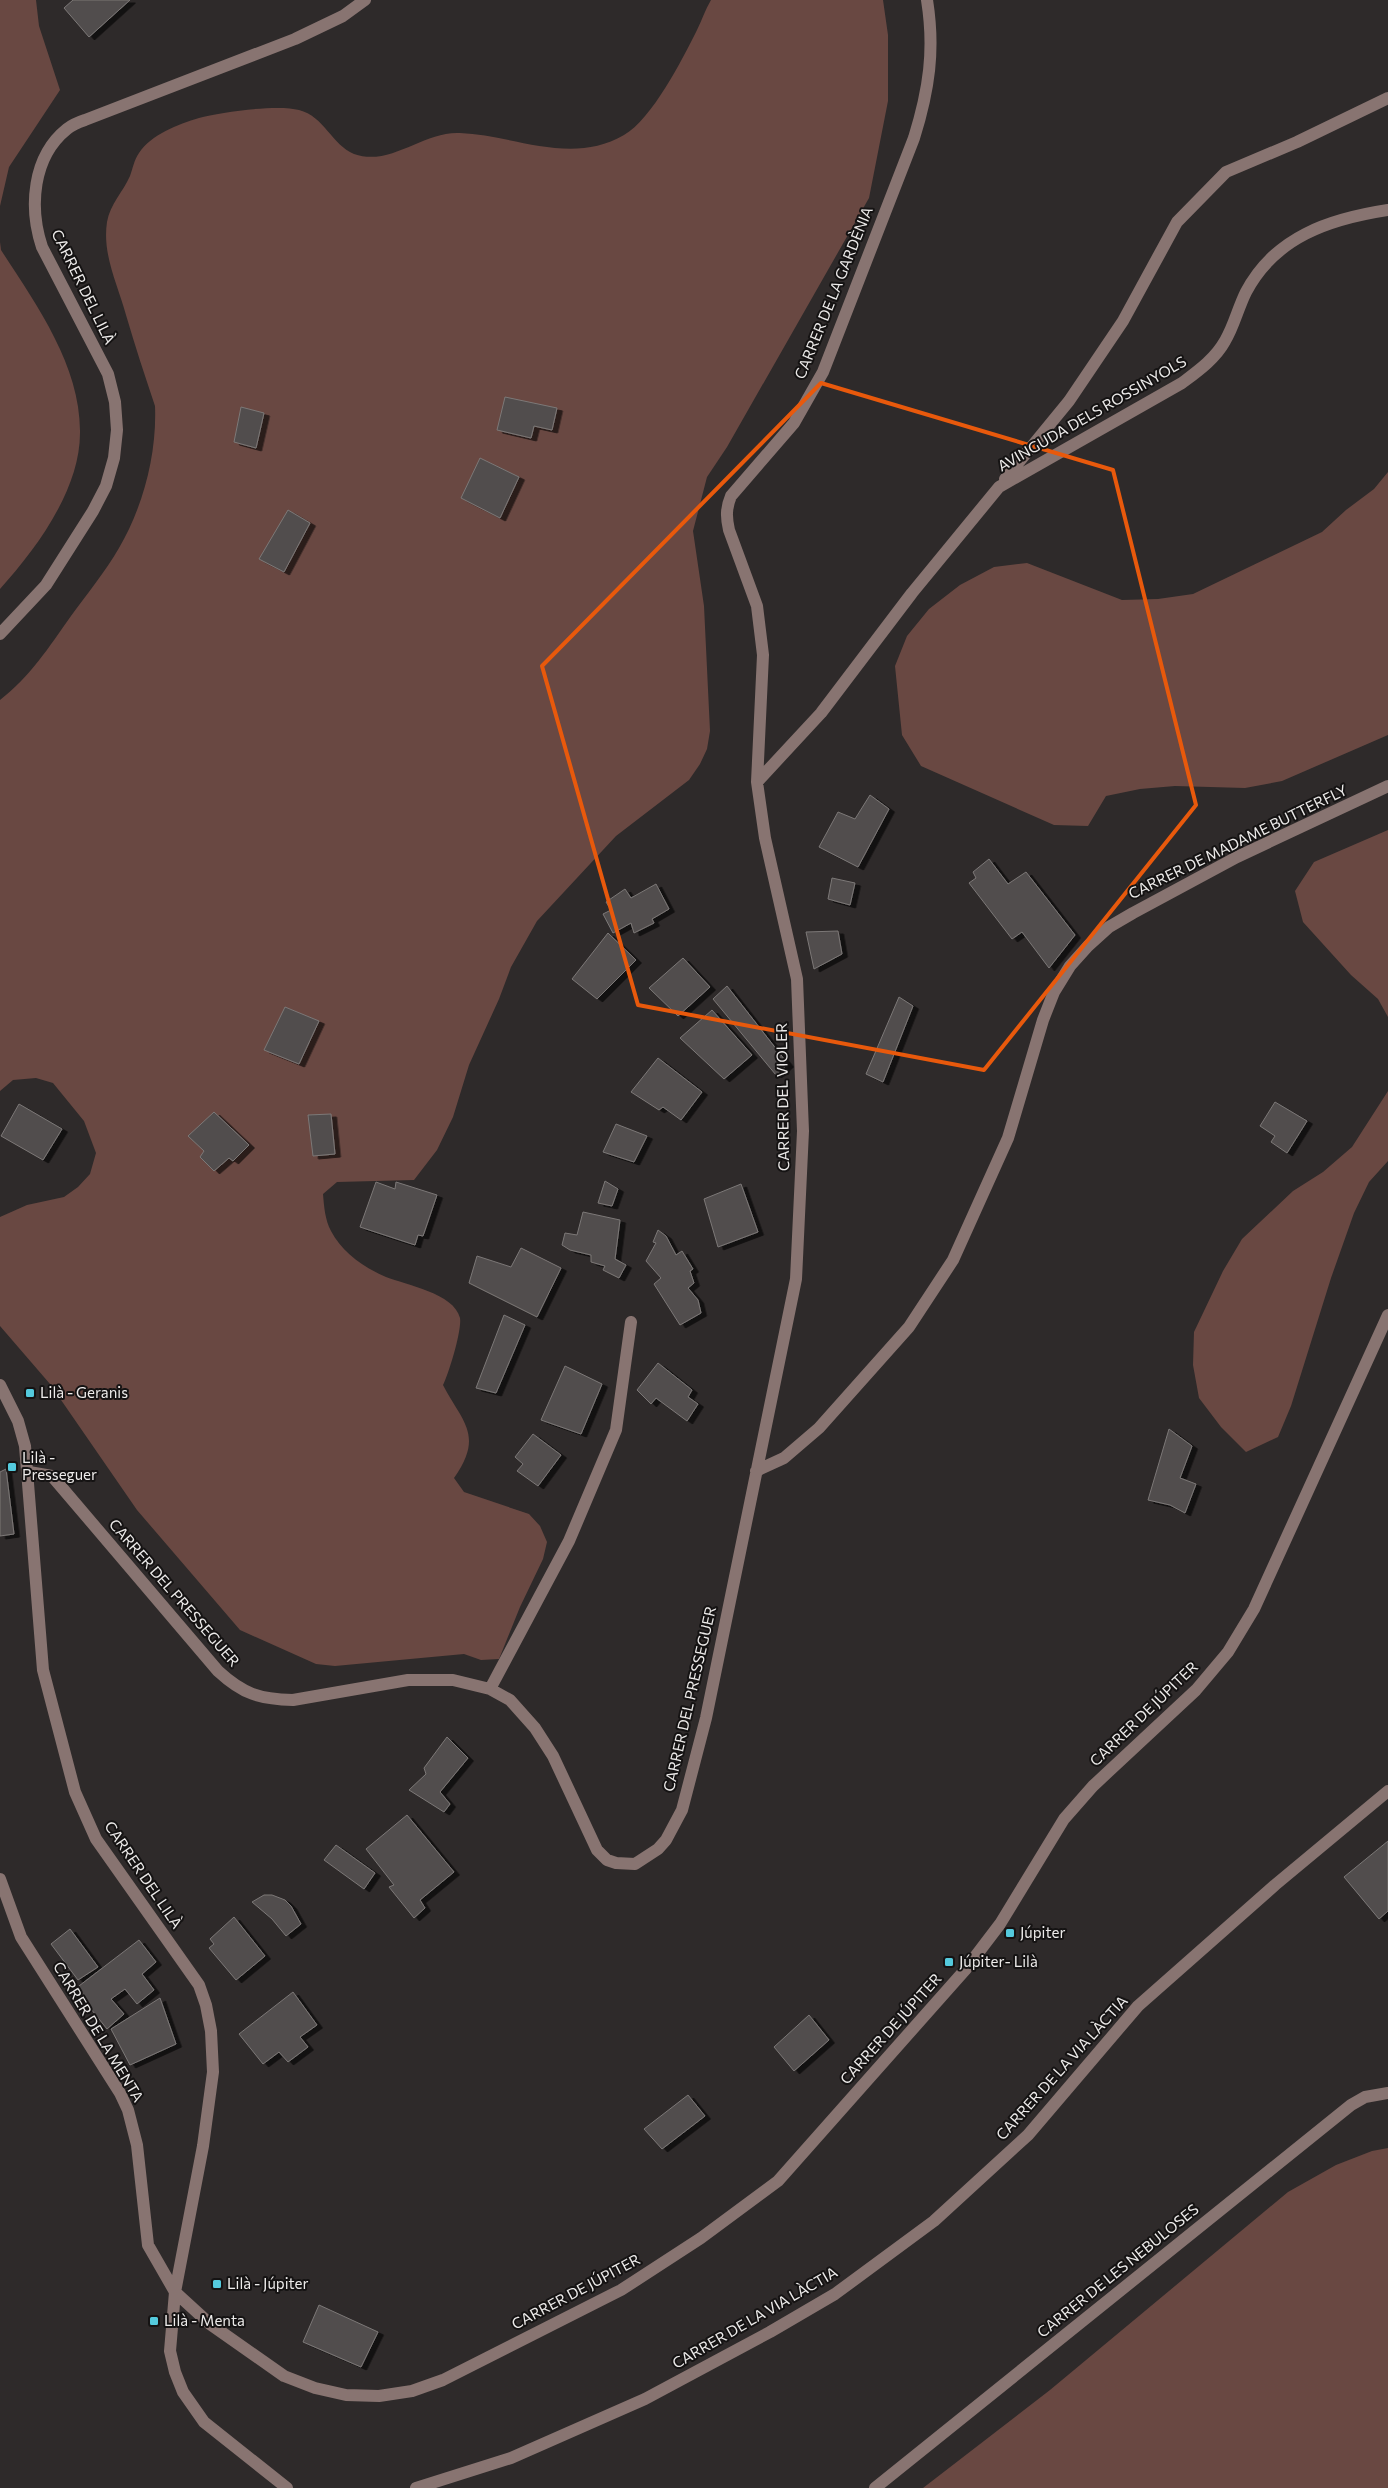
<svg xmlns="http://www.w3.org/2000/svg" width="1388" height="2488" font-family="Commissioner,sans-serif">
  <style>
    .green { fill: #694842 }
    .building { fill: #514d4d; stroke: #7c7877; filter: url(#shadow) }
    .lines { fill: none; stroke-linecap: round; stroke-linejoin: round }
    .minor { stroke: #887471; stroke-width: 12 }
    .marked { fill: none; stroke: #e8590c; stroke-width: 4; stroke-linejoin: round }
    .poi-dot { fill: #54cadd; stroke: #151313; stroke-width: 2 }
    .labels { text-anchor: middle; stroke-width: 4; stroke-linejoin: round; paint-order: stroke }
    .street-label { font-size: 15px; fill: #edebea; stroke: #151313 }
    .poi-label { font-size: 15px; fill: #edebea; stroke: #151313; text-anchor: start }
  </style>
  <defs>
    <filter id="shadow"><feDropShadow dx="5.5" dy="3" stdDeviation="0" flood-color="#0009"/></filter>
  </defs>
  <rect width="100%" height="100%" fill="#2e2a2a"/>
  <path class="green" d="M 0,0 L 36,0 L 39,26 L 60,90 L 9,167 L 0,206 Z
    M 711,0 L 883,0 L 888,35 L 888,101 L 869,198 L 727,447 L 707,477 L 693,531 L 704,606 L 710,731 L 707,749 L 700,764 L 689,780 L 616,836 L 537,921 L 511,967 L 499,999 L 469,1065 L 453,1117 L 437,1150 L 414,1180 L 337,1182 L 323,1194 C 324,1206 325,1220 331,1231 C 342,1252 363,1267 386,1277 C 406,1285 454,1293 460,1318 C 462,1330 449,1373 443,1385 C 463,1423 484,1435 454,1478 L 464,1492 L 529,1514 L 540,1526 L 547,1542 L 543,1559 L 520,1607 L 499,1659 L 481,1660 L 464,1654 L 335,1666 L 316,1664 L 240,1630 L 137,1510 L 50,1384 L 0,1326 L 0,1217 L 27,1205 L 64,1197 L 78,1187 L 90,1174 L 96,1153 L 84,1121 L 53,1083 L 36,1078 L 13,1080 L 0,1091 L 0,700 C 30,677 49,647 71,616 C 87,594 105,572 119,548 C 143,507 157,454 155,406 C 145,376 135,346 126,315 C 118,285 102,255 107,222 C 110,204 123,192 130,176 C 133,168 134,160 139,153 C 151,135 178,124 199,118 C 221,112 278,104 299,110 C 324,116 332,145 354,154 C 391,167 423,131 460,133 C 514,135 571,166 624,135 C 652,119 682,60 697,30 C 702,20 705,10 711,0 Z
    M 0,242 L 1,250 C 36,304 81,366 80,433 C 80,490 36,549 0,589 Z
    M 1388,472 L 1388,735 L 1282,781 L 1245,788 L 1175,786 L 1140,789 L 1106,796 L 1088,826 L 1054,825 L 921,766 L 902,735 L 895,666 L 907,636 L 929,609 L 960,585 L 994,567 L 1027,563 L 1122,600 L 1158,599 L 1193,594 L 1322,532 L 1346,510 L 1374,489 Z
    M 1388,830 L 1388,1017 L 1378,999 L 1351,975 L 1303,922 L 1295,891 L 1314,862 Z
    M 1388,1091 L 1388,1161 L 1369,1182 L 1354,1213 L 1331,1278 L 1291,1406 L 1278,1437 L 1246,1452 L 1221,1427 L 1199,1398 L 1193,1365 L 1194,1332 L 1223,1271 L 1242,1239 L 1293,1191 L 1323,1172 L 1352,1147 Z
    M 1388,2148 L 1388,2488 L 923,2488 L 1050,2390 L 1288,2192 L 1336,2165 L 1372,2151 Z"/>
  <path class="building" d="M 73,0 L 130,0 L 89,37 L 64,8 Z
    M 505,397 L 557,408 L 552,430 L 534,426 L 531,438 L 497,430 Z
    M 241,407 L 264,413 L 256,448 L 234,442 Z
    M 480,458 L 519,477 L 500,518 L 461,498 Z
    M 288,510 L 310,523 L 284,572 L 259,559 Z
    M 870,795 L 889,809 L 858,867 L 819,847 L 838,812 L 855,819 Z
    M 989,859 L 1008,884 L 1026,872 L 1075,935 L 1049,968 L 1022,932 L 1012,939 L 969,883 L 976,878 L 973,872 Z
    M 832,878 L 855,883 L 850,905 L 828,899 Z
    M 656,884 L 669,909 L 652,919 L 654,923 L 634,933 L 631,923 L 613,933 L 603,914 L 611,910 L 606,902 L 625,889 L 631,898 Z
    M 838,931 L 842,954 L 814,969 L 806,932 Z
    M 608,933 L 636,960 L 597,999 L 572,979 Z
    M 683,958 L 710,987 L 678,1016 L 649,988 Z
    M 727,986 L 788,1064 L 776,1075 L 713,999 Z
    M 899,997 L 913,1006 L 883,1082 L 866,1074 Z
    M 285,1007 L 319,1021 L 299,1064 L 264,1050 Z
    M 712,1010 L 752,1055 L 724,1079 L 680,1038 Z
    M 658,1058 L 702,1092 L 681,1120 L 663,1107 L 659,1110 L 631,1092 Z
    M 1275,1102 L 1307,1121 L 1287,1153 L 1271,1142 L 1275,1136 L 1260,1126 Z
    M 19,1104 L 62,1129 L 43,1160 L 1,1136 Z
    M 214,1112 L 249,1145 L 233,1161 L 229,1158 L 214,1171 L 200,1157 L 204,1151 L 188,1136 Z
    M 331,1114 L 335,1154 L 313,1156 L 308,1115 Z
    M 616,1124 L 647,1136 L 634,1162 L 603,1152 Z
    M 605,1181 L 618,1189 L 612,1206 L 598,1203 Z
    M 376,1182 L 395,1189 L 396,1182 L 437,1195 L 423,1236 L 418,1235 L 415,1245 L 360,1227 Z
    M 741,1184 L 758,1232 L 718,1247 L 704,1199 Z
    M 583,1212 L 620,1220 L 615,1259 L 626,1265 L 619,1278 L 603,1270 L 605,1266 L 591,1262 L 591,1255 L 570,1250 L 562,1245 L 565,1233 L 577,1235 Z
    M 658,1230 L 666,1236 L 676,1255 L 682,1251 L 693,1269 L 690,1271 L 694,1283 L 688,1288 L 698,1300 L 701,1313 L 680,1325 L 654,1284 L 661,1278 L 646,1261 L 656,1243 L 653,1242 Z
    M 521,1248 L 561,1268 L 537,1317 L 469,1283 L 477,1256 L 511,1267 Z
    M 504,1315 L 525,1325 L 496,1393 L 476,1388 Z
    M 658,1363 L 692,1390 L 688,1397 L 698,1404 L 687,1421 L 656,1398 L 651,1404 L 637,1390 Z
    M 565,1366 L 602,1384 L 581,1434 L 541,1420 Z
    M 1169,1429 L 1192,1446 L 1180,1478 L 1196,1484 L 1185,1513 L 1170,1505 L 1148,1500 Z
    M 533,1434 L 561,1455 L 538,1486 L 517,1471 L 523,1464 L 515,1457 Z
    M 6,1469 L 14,1534 L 0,1536 L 0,1472 Z
    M 447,1737 L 468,1758 L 440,1792 L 450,1804 L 444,1812 L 409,1790 L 426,1774 L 424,1768 Z
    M 407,1815 L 454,1872 L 420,1900 L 425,1908 L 414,1918 L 389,1887 L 394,1885 L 366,1849 Z
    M 1388,1841 L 1388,1911 L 1379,1919 L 1344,1877 Z
    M 336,1845 L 375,1873 L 364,1889 L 324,1860 Z
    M 264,1895 L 272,1895 L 285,1900 L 291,1906 L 301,1924 L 286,1936 L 272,1919 L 252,1902 Z
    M 234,1917 L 265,1956 L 236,1980 L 209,1948 L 214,1944 L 210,1939 Z
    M 70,1929 L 98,1967 L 78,1980 L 51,1944 Z
    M 139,1940 L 156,1962 L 142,1974 L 154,1990 L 137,2004 L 125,1989 L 111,1999 L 124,2014 L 107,2029 L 75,1989 Z
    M 293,1992 L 317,2025 L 300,2037 L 308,2047 L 288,2062 L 279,2052 L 263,2064 L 239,2034 Z
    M 160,1998 L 176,2044 L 130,2065 L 111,2029 Z
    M 809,2015 L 829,2040 L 794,2071 L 774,2047 Z
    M 688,2095 L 705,2116 L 662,2149 L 644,2129 Z
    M 319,2305 L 378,2332 L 361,2367 L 303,2342 Z"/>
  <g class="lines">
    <path class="minor" d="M 1005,479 L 1069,401 L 1123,321 L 1177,222 L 1226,172 L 1297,142 L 1388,98
      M 0,634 L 46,585 L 93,511 L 106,486 L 114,458 L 117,430 L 115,402 L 108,374 L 42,247 C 29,208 32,157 67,129 C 72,125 79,122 85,120 L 295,39 L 343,16 L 365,0
      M 757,782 L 821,713 L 912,593 L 999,487 L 1182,383 C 1198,371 1215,359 1225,341 C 1234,326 1238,308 1246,292 C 1275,237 1329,219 1388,210
      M 0,1385 L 18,1421 L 25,1446 L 43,1670 L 75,1792 L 96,1839 L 199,1985 L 206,2005 L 211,2031 L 213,2072 L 203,2146 L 175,2292 L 170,2351 L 175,2372 L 183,2392 L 204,2422 L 287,2488
      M 756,1471 L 784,1458 L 819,1428 L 909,1327 L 953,1260 L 1008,1138 L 1043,1020 L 1054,992 L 1070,966 L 1088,946 L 1109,927 L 1133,913 L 1237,857 L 1388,786
      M 29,1472 L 52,1476 L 218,1671 C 243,1694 259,1699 293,1700 L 408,1680 L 453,1680 L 490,1689 L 510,1700 L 535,1728 L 553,1756 L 597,1850 L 607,1860 L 616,1863 L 635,1864 L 658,1849 L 666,1840 L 682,1810 L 706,1718 L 796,1279 L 803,1131 L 797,979 L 765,838 L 757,782 L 763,655 L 757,606 L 729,530 C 726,517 726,508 731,496 L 794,423 L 823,372 L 914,138 C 929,90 935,50 927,0
      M 490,1689 L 569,1541 L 616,1430 L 631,1322
      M 0,1879 L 21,1937 L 120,2093 L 128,2110 L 137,2145 L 148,2245 L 175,2292 L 210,2324 L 284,2376 L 315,2388 L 346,2395 L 379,2396 L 412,2391 L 443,2380 L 621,2290 L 701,2238 L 778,2181 L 965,1970 L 1000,1924 L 1064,1819 L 1093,1786 L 1196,1690 L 1228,1652 L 1254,1609 L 1388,1315
      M 416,2488 L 511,2458 L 645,2399 L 770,2332 L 835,2294 L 934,2221 L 1028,2135 L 1138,2006 L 1275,1885 L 1388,1791
      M 875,2488 L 1351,2105 L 1365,2097 L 1388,2093"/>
  </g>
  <path class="marked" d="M 821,383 L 1113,470 L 1196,805 L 984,1070 L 638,1005 L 542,666 Z"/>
  <g class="poi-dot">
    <rect x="25" y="1388" width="10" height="10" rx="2.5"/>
    <rect x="7" y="1462" width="10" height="10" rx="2.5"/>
    <rect x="1005" y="1928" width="10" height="10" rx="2.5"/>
    <rect x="944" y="1957" width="10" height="10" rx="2.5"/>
    <rect x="212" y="2279" width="10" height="10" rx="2.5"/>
    <rect x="149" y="2316" width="10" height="10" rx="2.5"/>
  </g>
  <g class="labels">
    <g class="street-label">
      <text transform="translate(83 287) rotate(64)" y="5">CARRER DEL LILÀ</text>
      <text transform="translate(834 293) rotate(-68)" y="5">CARRER DE LA GARDÈNIA</text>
      <text transform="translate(1092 414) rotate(-30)" y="5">AVINGUDA DELS ROSSINYOLS</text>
      <text transform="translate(1238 842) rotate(-26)" y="5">CARRER DE MADAME BUTTERFLY</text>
      <text transform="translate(783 1097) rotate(-91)" y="5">CARRER DEL VIOLER</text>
      <text transform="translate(174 1593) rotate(49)" y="5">CARRER DEL PRESSEGUER</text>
      <text transform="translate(690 1699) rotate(-77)" y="5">CARRER DEL PRESSEGUER</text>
      <text transform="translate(1144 1714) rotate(-44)" y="5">CARRER DE JÚPITER</text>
      <text transform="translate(143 1875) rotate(56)" y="5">CARRER DEL LILÀ</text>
      <text transform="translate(891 2029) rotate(-48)" y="5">CARRER DE JÚPITER</text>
      <text transform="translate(98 2032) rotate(59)" y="5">CARRER DE LA MENTA</text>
      <text transform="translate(1062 2068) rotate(-48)" y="5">CARRER DE LA VIA LÀCTIA</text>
      <text transform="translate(1118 2271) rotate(-39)" y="5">CARRER DE LES NEBULOSES</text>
      <text transform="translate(576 2292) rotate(-28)" y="5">CARRER DE JÚPITER</text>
      <text transform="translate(755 2318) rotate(-30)" y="5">CARRER DE LA VIA LÀCTIA</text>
    </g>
    <g class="poi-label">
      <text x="40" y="1398">Lilà - Geranis</text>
      <text x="22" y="1463">Lilà -<tspan x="22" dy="17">Presseguer</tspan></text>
      <text x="1020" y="1938">Júpiter</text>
      <text x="959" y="1967">Júpiter- Lilà</text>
      <text x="227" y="2289">Lilà - Júpiter</text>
      <text x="164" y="2326">Lilà - Menta</text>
    </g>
  </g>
</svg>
